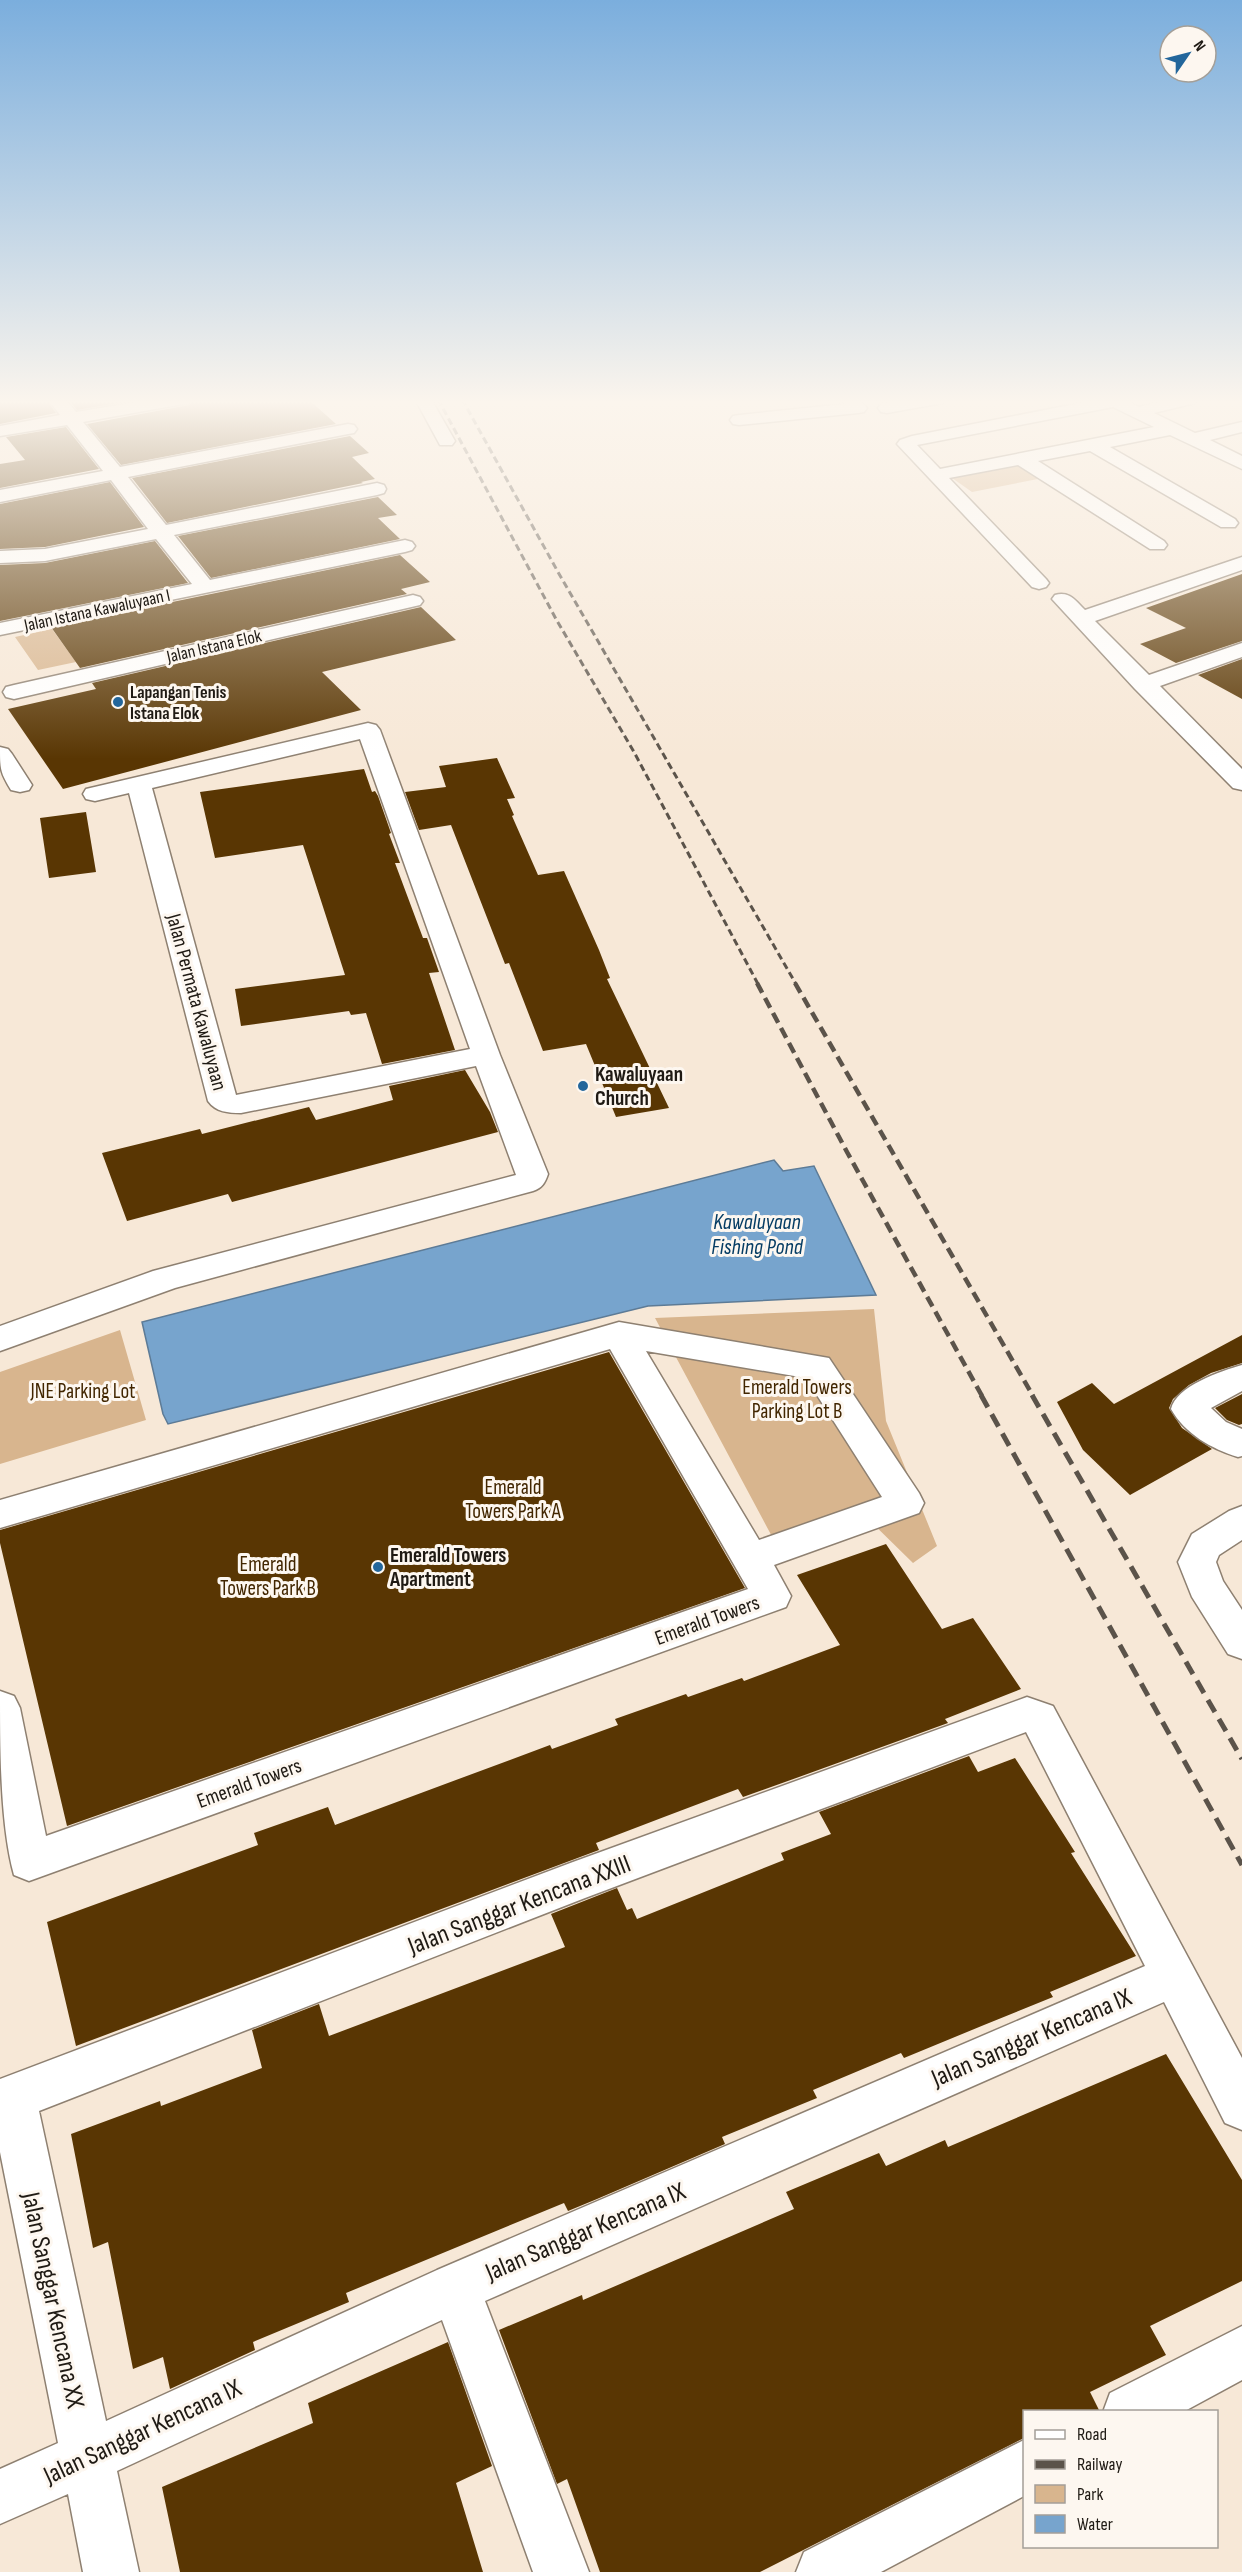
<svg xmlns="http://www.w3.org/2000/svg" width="1242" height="2572" font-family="'Sofia Sans Condensed',sans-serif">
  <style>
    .green { fill: #d8b58e }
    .water { fill: #77a4cd; stroke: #5d7b96; stroke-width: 1.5 }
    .building { fill: #593603 }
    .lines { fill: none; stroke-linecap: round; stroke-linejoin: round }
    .minor-casing { stroke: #8e8071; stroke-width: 3 }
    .minor { fill: #fff; fill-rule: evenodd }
    .rail-far2 { stroke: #5b534a; stroke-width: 3; stroke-dasharray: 7 4; stroke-linecap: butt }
    .rail-far1 { stroke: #5b534a; stroke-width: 4.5; stroke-dasharray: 11 6; stroke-linecap: butt }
    .rail { stroke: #5b534a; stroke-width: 5; stroke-dasharray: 14 8; stroke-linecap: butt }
    .poi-dot { fill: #23669b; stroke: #fdf7f0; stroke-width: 2 }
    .labels { text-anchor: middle; stroke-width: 6; stroke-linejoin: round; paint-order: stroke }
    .far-street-label { font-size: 18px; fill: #1f1a14; stroke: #fdf7f0 }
    .far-poi-label { font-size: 18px; font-weight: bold; fill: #1f1a14; stroke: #fdf7f0; text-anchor: start }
    .street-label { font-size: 21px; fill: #1f1a14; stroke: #fdf7f0 }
    .poi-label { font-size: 21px; font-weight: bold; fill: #1f1a14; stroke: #fdf7f0; text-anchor: start }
    .park-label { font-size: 21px; fill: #422600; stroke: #fdf7f0 }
    .water-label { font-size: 22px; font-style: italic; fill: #063d64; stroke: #fdf7f0 }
    .near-street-label { font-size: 26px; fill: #1f1a14; stroke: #fdf7f0 }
  </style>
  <rect width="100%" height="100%" fill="#f7e8d7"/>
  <path class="green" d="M 1021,464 L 1043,478 L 972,492 L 952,478 Z
    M 52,629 L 76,662 L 38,670 L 15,637 Z
    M 874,1309 L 886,1421 L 937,1546 L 913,1563 L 861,1512 L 776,1544 L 655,1318 Z
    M 120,1330 L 146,1420 L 0,1464 L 0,1372 Z"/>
  <path class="water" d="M 774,1160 L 783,1171 L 814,1166 L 876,1295 L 648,1306 L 168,1424 L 163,1414 L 142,1322 Z"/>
  <path class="building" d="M 0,399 L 46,399 L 56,413 L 0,424 Z
    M 68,399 L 143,399 L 77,410 Z
    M 193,399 L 308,399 L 336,424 L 121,465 L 87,424 L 189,405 Z
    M 66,427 L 99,469 L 0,488 L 0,464 L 25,460 L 6,437 Z
    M 350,436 L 369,453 L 352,457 L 375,479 L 361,482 L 363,483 L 167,523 L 132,478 Z
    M 110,482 L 144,527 L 45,547 L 0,549 L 0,504 Z
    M 378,497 L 397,515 L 378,518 L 400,539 L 211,578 L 178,536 Z
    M 155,541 L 188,583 L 0,621 L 0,565 L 45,563 Z
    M 400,555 L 430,582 L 401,589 L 407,594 L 80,668 L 51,627 Z
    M 1242,574 L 1242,641 L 1176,663 L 1140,644 L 1186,628 L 1146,608 Z
    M 421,607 L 456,640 L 322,672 L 361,710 L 63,789 L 8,709 L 96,689 L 92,683 Z
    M 1242,659 L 1242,699 L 1198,675 Z
    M 497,758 L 515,798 L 507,799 L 514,815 L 512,816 L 538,875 L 564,871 L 599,950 L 610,978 L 607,979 L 669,1108 L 616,1117 L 586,1044 L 543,1051 L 509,963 L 505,964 L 451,825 L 419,830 L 405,792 L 446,787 L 439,766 Z
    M 364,769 L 372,792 L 375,791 L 378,796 L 391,833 L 389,834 L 400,863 L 395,863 L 423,938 L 427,938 L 439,972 L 429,973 L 455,1050 L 382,1064 L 366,1013 L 351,1015 L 349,1011 L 241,1026 L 235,989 L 345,975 L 303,845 L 215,858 L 200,792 Z
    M 86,812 L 96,872 L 49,878 L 40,818 Z
    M 465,1070 L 490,1112 L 498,1132 L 232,1202 L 228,1194 L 127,1221 L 102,1153 L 200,1129 L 202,1134 L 309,1107 L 316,1120 L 393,1100 L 389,1086 Z
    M 1242,1335 L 1242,1363 L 1211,1373 L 1189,1385 L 1173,1399 L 1169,1408 L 1182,1428 L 1212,1449 L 1130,1495 L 1083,1450 L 1057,1402 L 1092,1383 L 1114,1404 Z
    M 609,1352 L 745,1588 L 67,1826 L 0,1543 L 0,1530 Z
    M 1242,1394 L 1242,1424 L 1239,1425 L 1227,1420 L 1215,1408 Z
    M 886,1544 L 942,1629 L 973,1618 L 1021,1689 L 945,1719 L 948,1723 L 799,1777 L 743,1797 L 738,1789 L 664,1817 L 596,1843 L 599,1850 L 76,2046 L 47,1922 L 258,1845 L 254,1833 L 328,1807 L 335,1825 L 550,1745 L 552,1749 L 618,1725 L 615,1719 L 686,1694 L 688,1697 L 742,1678 L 744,1681 L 840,1645 L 797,1575 Z
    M 969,1756 L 978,1772 L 1015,1758 L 1075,1852 L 1071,1853 L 1136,1956 L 1050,1992 L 1053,1997 L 984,2025 L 904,2058 L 901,2053 L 813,2090 L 817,2098 L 722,2137 L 725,2144 L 597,2199 L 568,2211 L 564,2203 L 346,2293 L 349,2302 L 253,2342 L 255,2350 L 170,2389 L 163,2357 L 133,2369 L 108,2242 L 93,2248 L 71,2134 L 160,2101 L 161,2106 L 262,2068 L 252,2030 L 319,2004 L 329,2036 L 565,1947 L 551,1914 L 617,1888 L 627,1910 L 632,1908 L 637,1919 L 784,1860 L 781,1853 L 831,1834 L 819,1812 Z
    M 1166,2054 L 1242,2180 L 1242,2281 L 1150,2326 L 1166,2355 L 1090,2392 L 1100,2412 L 1024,2412 L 1024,2438 L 760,2572 L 600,2572 L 567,2479 L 557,2484 L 499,2330 L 582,2295 L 583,2300 L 794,2209 L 786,2192 L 879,2153 L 886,2166 L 945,2140 L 948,2147 Z
    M 448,2342 L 492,2466 L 456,2483 L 483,2572 L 180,2572 L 162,2487 L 313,2423 L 308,2403 Z"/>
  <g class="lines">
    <defs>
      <path id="minor" d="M 48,399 L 65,399 L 76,412 L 155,399 L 191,399 L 189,403 L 183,404 L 83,422 L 120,467 L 348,424 L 354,425 L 357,429 L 354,433 L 348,434 L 128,477 L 166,525 L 377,483 L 384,485 L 386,489 L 384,493 L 377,495 L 174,535 L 210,580 L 405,540 L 412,542 L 415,546 L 412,550 L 405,552 L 0,635 L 0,623 L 192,584 L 156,539 L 45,561 L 0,563 L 0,551 L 45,549 L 148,529 L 111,480 L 0,502 L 0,490 L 103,471 L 67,425 L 0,436 L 0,426 L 60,415 Z
        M 415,399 L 431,399 L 455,441 L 452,445 L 440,445 Z
        M 842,399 L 859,399 L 867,408 L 864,412 L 858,413 L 739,425 L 733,424 L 730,420 L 733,416 L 739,415 L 845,404 Z
        M 910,399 L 946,399 L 943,403 L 937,404 L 887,413 L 881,412 L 878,408 L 881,404 Z
        M 1101,399 L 1123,399 L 1139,407 L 1170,399 L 1197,399 L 1195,403 L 1154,413 L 1195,433 L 1242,422 L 1242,432 L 1210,440 L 1242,456 L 1242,469 L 1170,435 L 1110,447 L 1235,519 L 1238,523 L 1235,527 L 1221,527 L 1090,451 L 1038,461 L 1164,541 L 1167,545 L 1164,549 L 1150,549 L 1018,465 L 949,478 L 1046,579 L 1049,583 L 1046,587 L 1039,589 L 1032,587 L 897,444 L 900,440 L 912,436 ZM 1113,407 L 1154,427 L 940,469 L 917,445 Z
        M 1242,557 L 1242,570 L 1095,621 L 1149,675 L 1242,643 L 1242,657 L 1160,686 L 1242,769 L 1242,790 L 1233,788 L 1135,689 L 1052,599 L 1055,595 C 1069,591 1075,600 1085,610 Z
        M 413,595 L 420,597 L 423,601 L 420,605 L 14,699 L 6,697 L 3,692 L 6,687 L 14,685 Z
        M 368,723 L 376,725 L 380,730 L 500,1055 L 548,1174 C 545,1183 542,1188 533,1191 L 175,1288 L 0,1351 L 0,1326 L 153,1271 L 516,1175 L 476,1066 L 241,1113 C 228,1113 216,1112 208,1101 L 129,793 L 95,801 L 86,799 L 83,794 L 86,789 ZM 360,739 L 470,1049 L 236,1095 L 152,788 Z
        M 0,747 L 8,749 L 12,754 L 32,785 L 29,790 L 20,792 L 11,790 C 0,772 0,769 0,747 Z
        M 619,1322 L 829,1358 L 919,1493 L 924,1503 L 919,1513 L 774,1565 L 791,1596 L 786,1607 L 29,1881 L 14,1875 C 0,1825 0,1746 0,1691 L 14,1696 L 20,1708 L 46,1836 L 748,1589 L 610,1349 L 0,1528 L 0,1500 ZM 646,1351 L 806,1378 L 882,1497 L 759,1540 Z
        M 1242,1365 L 1242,1391 L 1211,1408 L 1226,1422 L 1242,1429 L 1242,1456 L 1238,1457 C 1212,1449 1185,1434 1171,1409 C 1176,1386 1221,1371 1242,1365 Z
        M 1242,1506 L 1242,1540 L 1219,1555 L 1216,1562 L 1223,1581 L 1242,1610 L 1242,1659 L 1228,1654 L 1192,1597 L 1178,1562 L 1192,1534 L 1229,1511 Z
        M 1027,1697 L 1053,1706 L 1242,2058 L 1242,2130 L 1225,2123 L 1164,2002 L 485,2301 L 589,2572 L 533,2572 L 442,2320 L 117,2471 L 139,2572 L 83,2572 L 68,2494 L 0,2524 L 0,2469 L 58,2443 L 0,2152 L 0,2079 L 573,1862 ZM 1026,1732 L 1145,1966 L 437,2270 L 106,2421 L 39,2111 L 585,1898 Z
        M 1242,2326 L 1242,2380 L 1183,2412 L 1103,2412 L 1110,2393 Z
        M 1024,2440 L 1024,2496 L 881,2572 L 796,2572 L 804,2552 Z"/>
    </defs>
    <use href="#minor" class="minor-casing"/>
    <use href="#minor" class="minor"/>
    <path class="rail-far2" d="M 438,399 L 556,619 L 634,752 L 758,984
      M 462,399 L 558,572 L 796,984"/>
    <path class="rail-far1" d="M 757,983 L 847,1152 L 982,1396
      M 795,983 L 1033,1396"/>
    <path class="rail" d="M 981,1395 L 1242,1865
      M 1032,1395 L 1242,1759"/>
  </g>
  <linearGradient id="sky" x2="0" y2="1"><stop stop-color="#7baedd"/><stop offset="0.53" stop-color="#fbf5ed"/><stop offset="1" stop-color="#fbf5ed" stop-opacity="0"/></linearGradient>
  <rect width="1242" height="759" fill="url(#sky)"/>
  <g class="poi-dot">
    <circle cx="118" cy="702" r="6"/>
    <circle cx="583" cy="1086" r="6"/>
    <circle cx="378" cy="1567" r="6"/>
  </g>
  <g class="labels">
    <g class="far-street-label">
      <text transform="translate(97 610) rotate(-12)" y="6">Jalan Istana Kawaluyaan I</text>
      <text transform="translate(214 646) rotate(-13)" y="6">Jalan Istana Elok</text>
    </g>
    <g class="far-poi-label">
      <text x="130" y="698">Lapangan Tenis<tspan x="130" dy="21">Istana Elok</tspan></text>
    </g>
    <g class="street-label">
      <text transform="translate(197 1002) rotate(75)" y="7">Jalan Permata Kawaluyaan</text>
      <text transform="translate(707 1620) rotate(-20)" y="7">Emerald Towers</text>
      <text transform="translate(249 1783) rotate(-20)" y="7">Emerald Towers</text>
    </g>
    <g class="poi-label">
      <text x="595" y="1081">Kawaluyaan<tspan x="595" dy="24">Church</tspan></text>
      <text x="390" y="1562">Emerald Towers<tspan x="390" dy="24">Apartment</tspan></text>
    </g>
    <g class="park-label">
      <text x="797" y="1394">Emerald Towers<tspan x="797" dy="24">Parking Lot B</tspan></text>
      <text x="83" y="1398">JNE Parking Lot</text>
      <text x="513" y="1494">Emerald<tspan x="513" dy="24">Towers Park A</tspan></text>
      <text x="268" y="1571">Emerald<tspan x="268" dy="24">Towers Park B</tspan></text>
    </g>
    <g class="water-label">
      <text x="757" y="1229">Kawaluyaan<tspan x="757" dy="25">Fishing Pond</tspan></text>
    </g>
    <g class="near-street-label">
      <text transform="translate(519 1904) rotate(-21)" y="9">Jalan Sanggar Kencana XXIII</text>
      <text transform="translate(1031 2037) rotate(-23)" y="9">Jalan Sanggar Kencana IX</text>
      <text transform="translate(585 2231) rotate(-23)" y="9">Jalan Sanggar Kencana IX</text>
      <text transform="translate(54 2300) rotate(78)" y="9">Jalan Sanggar Kencana XX</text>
      <text transform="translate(142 2431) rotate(-25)" y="9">Jalan Sanggar Kencana IX</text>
    </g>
  </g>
  <rect x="1023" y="2410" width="195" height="138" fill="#fdf7f0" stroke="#a49f98" stroke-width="1.5"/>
  <rect x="1035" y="2430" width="30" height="9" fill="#ffffff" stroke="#a49f98" stroke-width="1.5"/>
  <text x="1077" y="2440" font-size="18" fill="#1f1a14">Road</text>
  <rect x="1035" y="2460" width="30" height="9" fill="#5b534a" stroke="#a49f98" stroke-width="1.5"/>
  <text x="1077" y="2470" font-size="18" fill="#1f1a14">Railway</text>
  <rect x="1035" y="2485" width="30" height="18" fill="#d8b58e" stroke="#a49f98" stroke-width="1.5"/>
  <text x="1077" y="2500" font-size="18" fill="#1f1a14">Park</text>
  <rect x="1035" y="2515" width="30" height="18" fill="#77a4cd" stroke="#a49f98" stroke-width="1.5"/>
  <text x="1077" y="2530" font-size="18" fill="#1f1a14">Water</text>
  <g transform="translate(1188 54) rotate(55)"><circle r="28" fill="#fdf7f0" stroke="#a49f98" stroke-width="1.5"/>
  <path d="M0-4.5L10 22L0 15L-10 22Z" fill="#23669b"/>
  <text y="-9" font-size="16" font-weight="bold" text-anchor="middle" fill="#1f1a14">N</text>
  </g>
</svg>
